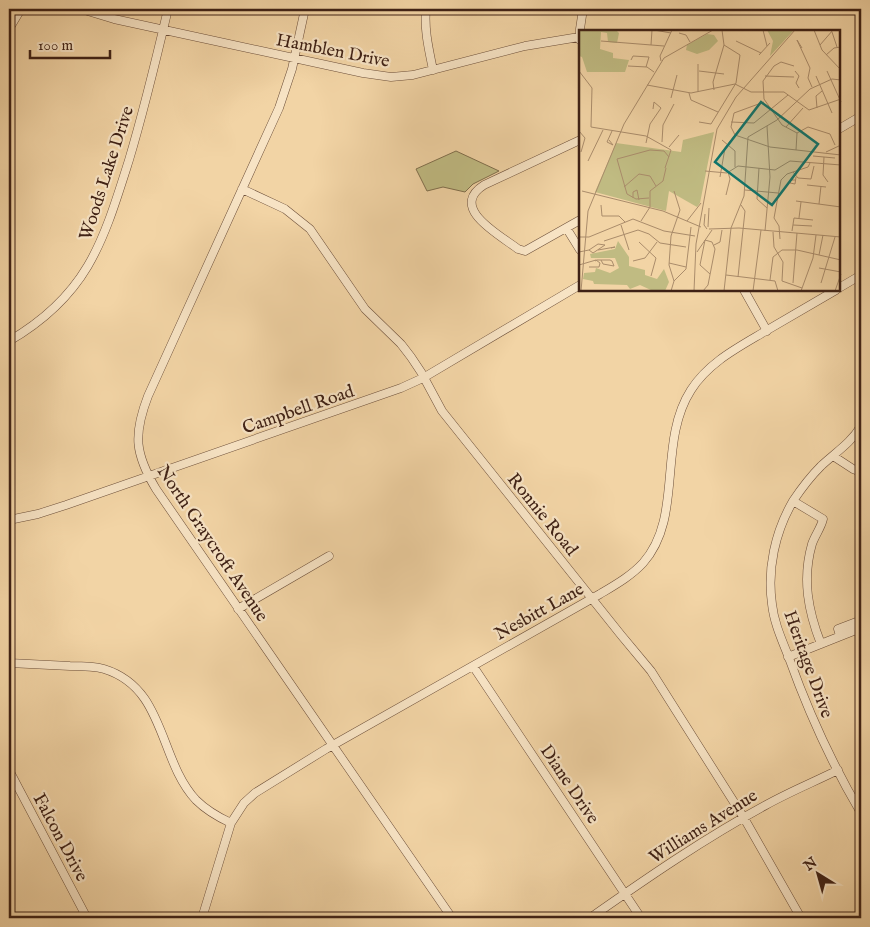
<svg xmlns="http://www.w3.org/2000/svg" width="870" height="927" font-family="'IM FELL English',serif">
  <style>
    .green { fill: #c0bb82; stroke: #806e4c }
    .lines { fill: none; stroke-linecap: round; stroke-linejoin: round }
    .minor-casing { stroke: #6c4e39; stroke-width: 9 }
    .minor { stroke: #f7e3c4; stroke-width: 8 }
    .labels { text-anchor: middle; stroke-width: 4.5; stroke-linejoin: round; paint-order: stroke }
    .street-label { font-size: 18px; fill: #3f2115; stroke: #f7e3c4 }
    .inset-road { fill: none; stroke: #aa8c6b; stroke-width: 1 }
    .view { fill: #0f766e; fill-opacity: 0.15; stroke: #0f766e; stroke-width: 2.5 }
    .inset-edge { fill: none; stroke: #3f2115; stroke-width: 2.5 }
  </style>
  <rect width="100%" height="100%" fill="#f2d4a5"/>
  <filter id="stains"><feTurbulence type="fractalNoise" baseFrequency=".004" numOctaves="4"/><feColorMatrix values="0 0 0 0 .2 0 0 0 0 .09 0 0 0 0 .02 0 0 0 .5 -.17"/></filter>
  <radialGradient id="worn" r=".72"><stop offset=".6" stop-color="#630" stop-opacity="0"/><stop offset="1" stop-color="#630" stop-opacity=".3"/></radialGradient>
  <path class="green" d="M 456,151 L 499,171 L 473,184 L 465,192 L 443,187 L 427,191 L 416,169 Z"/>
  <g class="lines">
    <defs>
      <path id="minor" d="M 81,9 L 114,19 L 363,73 L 391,77 L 413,75 L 525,46 L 579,37
        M 305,9 L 292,69 L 279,108 L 148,396 C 133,435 135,454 156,489 L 452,918
        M 426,9 C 424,30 429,50 433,70
        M 9,29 L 21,9
        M 580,40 L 580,29 L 583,9
        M 839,129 L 861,116
        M 580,140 L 484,185 C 448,208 500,235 518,249 L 525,251 L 580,220
        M 242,189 L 285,209 L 310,229 L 365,309 L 401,344 L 411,357 L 421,372 L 442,411 L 621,635 L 651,671 L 744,818 L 801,918
        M 567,229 L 580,250
        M 839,288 L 861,275
        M 744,290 L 767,331
        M 9,341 C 88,295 103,242 129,160 C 144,110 156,60 168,9
        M 861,426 C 851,443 836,452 821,466 C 811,476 801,489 793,501 C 775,532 767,569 772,604 C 774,623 782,640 789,658 C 808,711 832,764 861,813
        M 833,456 L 853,469 L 861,472
        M 793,501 L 823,519 C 821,528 815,535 812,544 C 802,579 808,611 821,644
        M 9,520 L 38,514 L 66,505 L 401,388 L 423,378 L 580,285
        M 238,609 L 329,556
        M 840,636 L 838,629 L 859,621 L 861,622
        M 788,657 L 861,628
        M 9,663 C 29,664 50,665 70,666 C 81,666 94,666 104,669 C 166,688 158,759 196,800 C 206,810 218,817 231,823
        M 473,666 L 641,918
        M 9,770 L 87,918
        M 202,918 L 231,823 L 244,803 L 255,793 L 326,749 L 600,594 C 615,585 631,576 643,563 C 684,517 657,443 691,390 C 708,363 737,348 764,332 C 788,318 812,304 836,290
        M 590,918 C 647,878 705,838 766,805 C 789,792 814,782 838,770"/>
    </defs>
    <use href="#minor" class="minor-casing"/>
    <use href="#minor" class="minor"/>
  </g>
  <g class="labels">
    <g class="street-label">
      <text transform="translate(333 50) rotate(11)" y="6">Hamblen Drive</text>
      <text transform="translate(106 173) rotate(-72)" y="6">Woods Lake Drive</text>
      <text transform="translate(298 409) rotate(-19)" y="6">Campbell Road</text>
      <text transform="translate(543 514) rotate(51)" y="6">Ronnie Road</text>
      <text transform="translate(213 543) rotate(56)" y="6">North Graycroft Avenue</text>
      <text transform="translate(539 611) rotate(-29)" y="6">Nesbitt Lane</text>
      <text transform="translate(809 664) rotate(70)" y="6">Heritage Drive</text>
      <text transform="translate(570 784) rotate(56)" y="6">Diane Drive</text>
      <text transform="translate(703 826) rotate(-32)" y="6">Williams Avenue</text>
      <text transform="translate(61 837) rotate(62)" y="6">Falcon Drive</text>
    </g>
  </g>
  <g transform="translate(579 30)">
    <rect width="261" height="261" fill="#f2d4a5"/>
    <path d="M 0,0 L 37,0 L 40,3 L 38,13 L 29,12 L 28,3 L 22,2 L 21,19 L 34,23 L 34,28 L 50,30 L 46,42 L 8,42 L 3,27 L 0,26 ZM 188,0 L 215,0 L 191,26 L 194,11 ZM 128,4 L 135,5 L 139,11 L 130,20 L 118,24 L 107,20 L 108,15 ZM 135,102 L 121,173 L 118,177 L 90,161 L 87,181 L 16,162 L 37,113 L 102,122 L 104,110 ZM 39,211 L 50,227 L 50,236 L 66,240 L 66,245 L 78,249 L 85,239 L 90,252 L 86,261 L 74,261 L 61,255 L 51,259 L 48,255 L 15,254 L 14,251 L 4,249 L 5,243 L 16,242 L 17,238 L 31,243 L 40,238 L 36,228 L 12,228 L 11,224 L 36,219 Z" fill="#c0bb82"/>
    <path class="inset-road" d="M 75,0 L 92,3M 184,0 L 188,16M 235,0 L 243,20 L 262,40M 253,2 L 258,17M 100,3 L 107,5 L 111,12M 22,11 L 85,16M 157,11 L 182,23M 72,15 L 73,0M 241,15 L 254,0M 223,18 L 218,10 L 231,38 L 229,48 L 233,57M 180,25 L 191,13M 247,25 L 255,18 L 262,17M 52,30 L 54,26 L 70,27 L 67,37M 82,31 L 81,26 L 93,0M 49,36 L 68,37 L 75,42M 215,36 L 202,32 L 195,36 L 184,51 L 185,69 L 203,95 L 218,103M 0,41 L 13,58 L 12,97 L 67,106 L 92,120M 120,41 L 145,44M 216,41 L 220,46 L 217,53 L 220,58M 248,41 L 262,72M 186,46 L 215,47M 237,46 L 253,83M 68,55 L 112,63 L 156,54 L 172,62 L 205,62 L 230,80 L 262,69M 135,60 L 134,52 L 145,15M 119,62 L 119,34M 110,63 L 112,70 L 139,82M 92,68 L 98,45M 185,72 L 155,83 L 152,97 L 156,105 L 191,117 L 262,125M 238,78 L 237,66 L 243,61M 120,92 L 132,94 L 157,53 L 161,25 L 145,15 L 143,0M 152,92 L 175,93 L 209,65M 207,97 L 224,78M 0,101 L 6,108 L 2,122M 30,110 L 34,115 L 28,112 L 33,101M 143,110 L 156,121 L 156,137M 83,112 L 84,95 L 95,74M 67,113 L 71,94 L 82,78 L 75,72 L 74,79M 90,117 L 100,105M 217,120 L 218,103 L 229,97 L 251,104 L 256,115M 247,122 L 262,115M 234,126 L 256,128M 245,127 L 244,145 L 249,152M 9,131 L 24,100M 86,138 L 92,120M 180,138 L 178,169 L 188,178M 126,141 L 148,143 L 159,136 L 196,140 L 211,131 L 262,135M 214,142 L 219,148 L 232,149 L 235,136M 141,147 L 146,118 L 156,105M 216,150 L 212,150 L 211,153 L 216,154 L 217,147M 228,155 L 247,157M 45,157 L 60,144 L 71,146 L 77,156M 166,160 L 199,163M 3,161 L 84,181 L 122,197M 147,165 L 151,149 L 149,142M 54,168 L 54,162 L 58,160 L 60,170M 70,168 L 57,169 L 48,164 L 38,129 L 71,120 L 85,121 L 90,127M 217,171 L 262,177M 240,174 L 242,156M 22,175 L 23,186 L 40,186 L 46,192M 126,184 L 125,195 L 128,199M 220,188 L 222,172M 62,191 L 71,177 L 71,161 L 84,151 L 87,138M 108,191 L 122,173M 42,195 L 50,220M 214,195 L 233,196M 129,197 L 130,178M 152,198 L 165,166 L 169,107 L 198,90 L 231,59 L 253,49 L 262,50M 130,199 L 160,198 L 262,207M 186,201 L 191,147 L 188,96M 213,201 L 215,188 L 234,190M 194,202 L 195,217 L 204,232 L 203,251M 0,207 L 10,207 L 54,189 L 85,201 L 116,206M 201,209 L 200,196 L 195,188 L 202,150 L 208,144 L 229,137 L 231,133M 25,211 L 59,200 L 70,204 L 81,213 L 107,217M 60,212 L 77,228 L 72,246M 135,215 L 141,212 L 143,200M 10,220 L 19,214 L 26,215M 19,220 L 36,217 L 32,218M 0,222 L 10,220 L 14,223 L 26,215M 118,222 L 133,200M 240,225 L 244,205M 16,231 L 18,230 L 31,230 L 33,231 L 35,236 L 24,234 L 22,230M 54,231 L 66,228 L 78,212M 90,233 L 107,237M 0,235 L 17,230 L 21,233 L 20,237 L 10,237M 240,238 L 262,242M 147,245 L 196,251 L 199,261M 159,247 L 166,181 L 162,175M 191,250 L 194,227 L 203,220 L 218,220 L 262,230M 95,251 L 107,239 L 112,197M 203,251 L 223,258M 214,253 L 218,203M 242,253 L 256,207M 2,261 L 9,181 L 45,94 L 85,28 L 134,0M 92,261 L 95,251 L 90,235 L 92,206 L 101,180 L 95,161M 115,261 L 117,214 L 138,99 L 157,67 L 216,0M 124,261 L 129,255 L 136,219 L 133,212 L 126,210 L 121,235 L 131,244M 145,261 L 152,198M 158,261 L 191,261M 174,261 L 182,200M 222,261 L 234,228 L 237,205M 256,261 L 262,244"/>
    <path class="view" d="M 182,72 L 239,114 L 193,175 L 136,132 Z"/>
    <rect width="261" height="261" class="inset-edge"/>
  </g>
  <rect width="870" height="927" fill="none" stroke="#f2d4a5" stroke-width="30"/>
  <rect x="10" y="10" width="850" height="907" fill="none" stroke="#3f2115" stroke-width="2.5"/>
  <rect x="15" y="15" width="840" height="897" fill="none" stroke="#3f2115"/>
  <g transform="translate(818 874) rotate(323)" stroke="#f7e3c4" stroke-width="4" paint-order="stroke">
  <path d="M0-4L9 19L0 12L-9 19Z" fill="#3f2115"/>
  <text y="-8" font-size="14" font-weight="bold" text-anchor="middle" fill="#3f2115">N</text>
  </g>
  <path d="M30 50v8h80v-8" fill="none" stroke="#3f2115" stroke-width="2.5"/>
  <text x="38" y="50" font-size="15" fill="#3f2115" stroke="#f7e3c4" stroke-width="4" paint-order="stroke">100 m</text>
  <rect width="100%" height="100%" filter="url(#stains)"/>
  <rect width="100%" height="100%" fill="url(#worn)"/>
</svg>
